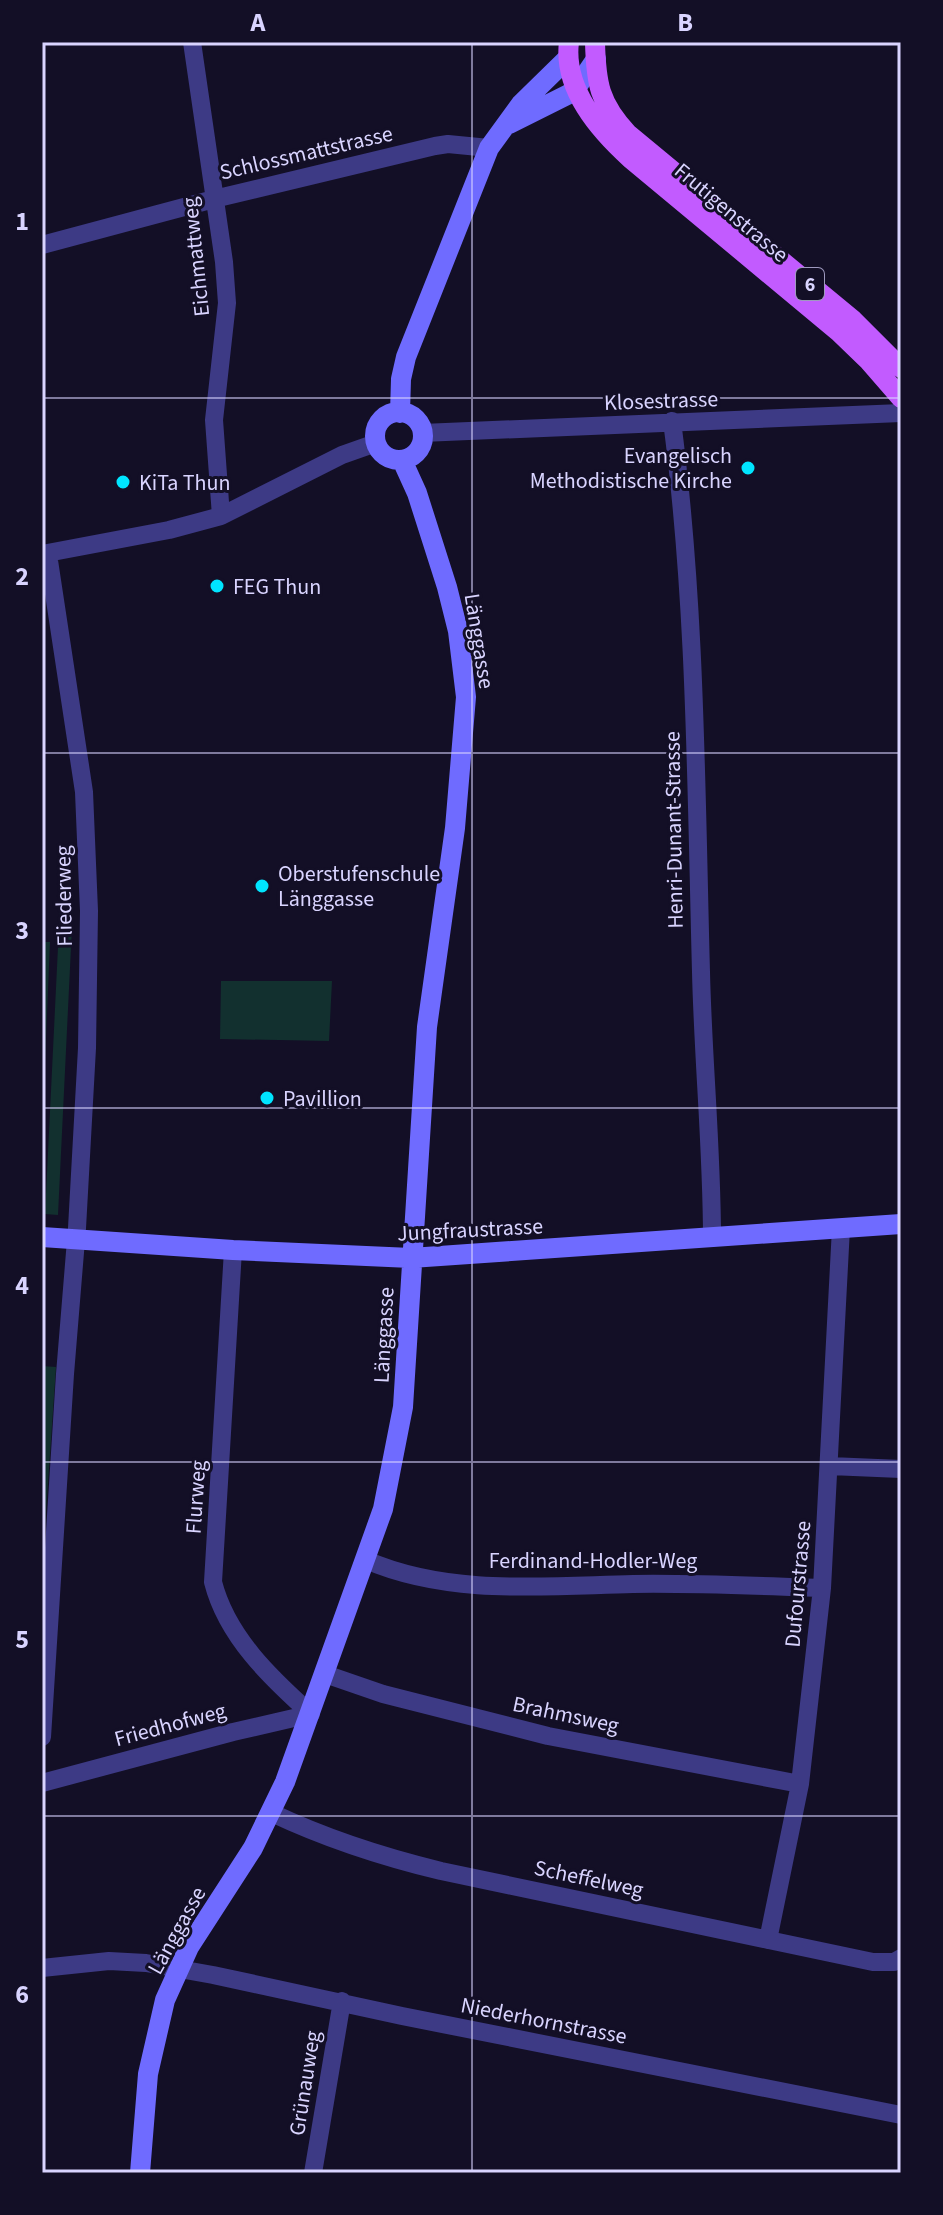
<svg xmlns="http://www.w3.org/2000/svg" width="943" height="2215" font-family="'Source Sans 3',sans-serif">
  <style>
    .green { fill: #12302f }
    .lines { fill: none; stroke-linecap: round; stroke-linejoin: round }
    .street { stroke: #3d3a85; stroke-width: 18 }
    .secondary { stroke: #6f6bff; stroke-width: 20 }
    .primary { stroke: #c25bff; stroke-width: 20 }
    .grid { fill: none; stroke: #d9d4ff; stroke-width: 2; stroke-opacity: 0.55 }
    .poi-dot { fill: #00e5ff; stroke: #130f26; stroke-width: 3 }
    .labels { text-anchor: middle; stroke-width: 6; stroke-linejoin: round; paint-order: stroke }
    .shield { fill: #130f26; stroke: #9e99be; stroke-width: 2 }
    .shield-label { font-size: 20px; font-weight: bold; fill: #d9d4ff }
    .street-label { font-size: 22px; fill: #d9d4ff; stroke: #130f26 }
    .poi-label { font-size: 22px; fill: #d9d4ff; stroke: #130f26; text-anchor: start }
    .neatline { fill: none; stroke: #d9d4ff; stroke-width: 3 }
    .grid-label { font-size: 26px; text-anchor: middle; font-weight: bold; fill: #d9d4ff }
  </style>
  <rect width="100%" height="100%" fill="#130f26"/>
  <path class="green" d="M 60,906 L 73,906 L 58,1215 L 45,1214 Z
    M 42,942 L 50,942 L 42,1136 Z
    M 221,981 L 332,981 L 329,1041 L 220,1039 Z
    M 42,1366 L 56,1367 L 42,1571 Z"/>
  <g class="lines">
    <path class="street" d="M 192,42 L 224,262 L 227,303 L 214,420 L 221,516
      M 42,245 L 214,199 L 435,146 L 448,144 L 489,148
      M 672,421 C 696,604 696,788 701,972 C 703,1060 712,1149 712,1238
      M 422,433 L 901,413
      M 42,554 L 169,530 L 221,516 L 342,455 L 376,443
      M 233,1250 L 213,1582 C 227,1637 271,1678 311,1714
      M 830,1466 L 901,1469
      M 366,1560 C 449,1596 545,1586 633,1584 C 696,1583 759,1586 822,1588
      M 325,1674 L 383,1694 L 548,1736 L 800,1784
      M 42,1737 L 65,1374 L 77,1228 L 87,1048 L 89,911 L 84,792 L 48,554
      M 42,1783 L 233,1732 L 311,1714
      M 272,1813 C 327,1839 383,1857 441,1871 L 873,1962 L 894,1962 L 901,1958
      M 768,1940 L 800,1784 L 822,1588 L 841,1228
      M 42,1968 L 109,1961 L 146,1963 L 213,1975 L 402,2016 L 901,2115
      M 313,2173 L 342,2001"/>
    <path class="secondary" d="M 509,124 L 569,94 L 579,84 L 596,59
      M375 436a24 24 0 1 1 48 0a24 24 0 1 1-48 0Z
      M 400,413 L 401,379 L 406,357 L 489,148 L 521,104 L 568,58
      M 42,1237 L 233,1250 L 411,1258 L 901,1224
      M 140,2173 L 148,2074 L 165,2000 L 189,1947 L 253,1848 L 285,1782 L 383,1509 L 403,1407 L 427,1027 L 455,828 L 466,697 L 458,631 L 447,587 L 417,493 L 402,460"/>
    <path class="primary" d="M 569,42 C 563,89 599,130 631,159 L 839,332 L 868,360 L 901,398
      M 595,42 C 596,83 599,103 628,134 L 853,320 L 901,368"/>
  </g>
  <path class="grid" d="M 472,42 L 472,2173M 42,398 L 901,398M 42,753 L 901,753M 42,1108 L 901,1108M 42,1462 L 901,1462M 42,1816 L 901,1816"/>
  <g class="poi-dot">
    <circle cx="748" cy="468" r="8"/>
    <circle cx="123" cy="482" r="8"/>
    <circle cx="217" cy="586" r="8"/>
    <circle cx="262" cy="886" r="8"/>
    <circle cx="267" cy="1098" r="8"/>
  </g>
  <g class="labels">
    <rect class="shield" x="796" y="268" width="28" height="32" rx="6"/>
    <g class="shield-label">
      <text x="810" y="291">6</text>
    </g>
    <g class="street-label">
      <text transform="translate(306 152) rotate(-13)" y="8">Schlossmattstrasse</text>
      <text transform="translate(732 212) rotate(40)" y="8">Frutigenstrasse</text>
      <text transform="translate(195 257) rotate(-96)" y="8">Eichmattweg</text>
      <text transform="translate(661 400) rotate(-2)" y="8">Klosestrasse</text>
      <text transform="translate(480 641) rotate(81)" y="8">Länggasse</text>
      <text transform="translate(673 830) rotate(-91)" y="8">Henri-Dunant-Strasse</text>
      <text transform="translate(63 896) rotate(-91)" y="8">Fliederweg</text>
      <text transform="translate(470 1229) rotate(-3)" y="8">Jungfraustrasse</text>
      <text transform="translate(383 1335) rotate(-87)" y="8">Länggasse</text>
      <text transform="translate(195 1497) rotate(-86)" y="8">Flurweg</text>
      <text x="593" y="1568">Ferdinand-Hodler-Weg</text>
      <text transform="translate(797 1584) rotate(-85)" y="8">Dufourstrasse</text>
      <text transform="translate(566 1714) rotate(12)" y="8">Brahmsweg</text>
      <text transform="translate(170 1724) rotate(-15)" y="8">Friedhofweg</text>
      <text transform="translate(589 1878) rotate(12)" y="8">Scheffelweg</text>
      <text transform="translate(176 1930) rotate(-61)" y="8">Länggasse</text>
      <text transform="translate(544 2020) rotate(11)" y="8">Niederhornstrasse</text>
      <text transform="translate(304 2083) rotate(-81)" y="8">Grünauweg</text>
    </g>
    <g class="poi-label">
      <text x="732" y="463" text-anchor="end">Evangelisch<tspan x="732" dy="25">Methodistische Kirche</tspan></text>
      <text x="139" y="490">KiTa Thun</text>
      <text x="233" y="594">FEG Thun</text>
      <text x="278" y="881">Oberstufenschule<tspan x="278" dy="25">Länggasse</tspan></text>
      <text x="283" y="1106">Pavillion</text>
    </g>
  </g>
  <rect width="943" height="2215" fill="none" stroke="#130f26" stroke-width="88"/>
  <rect x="44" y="44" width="855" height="2127" class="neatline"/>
  <g class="grid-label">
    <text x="258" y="31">A</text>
    <text x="685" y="31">B</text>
    <text x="22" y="230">1</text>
    <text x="22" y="585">2</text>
    <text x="22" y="939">3</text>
    <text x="22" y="1294">4</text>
    <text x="22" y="1648">5</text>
    <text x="22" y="2003">6</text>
  </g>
</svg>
